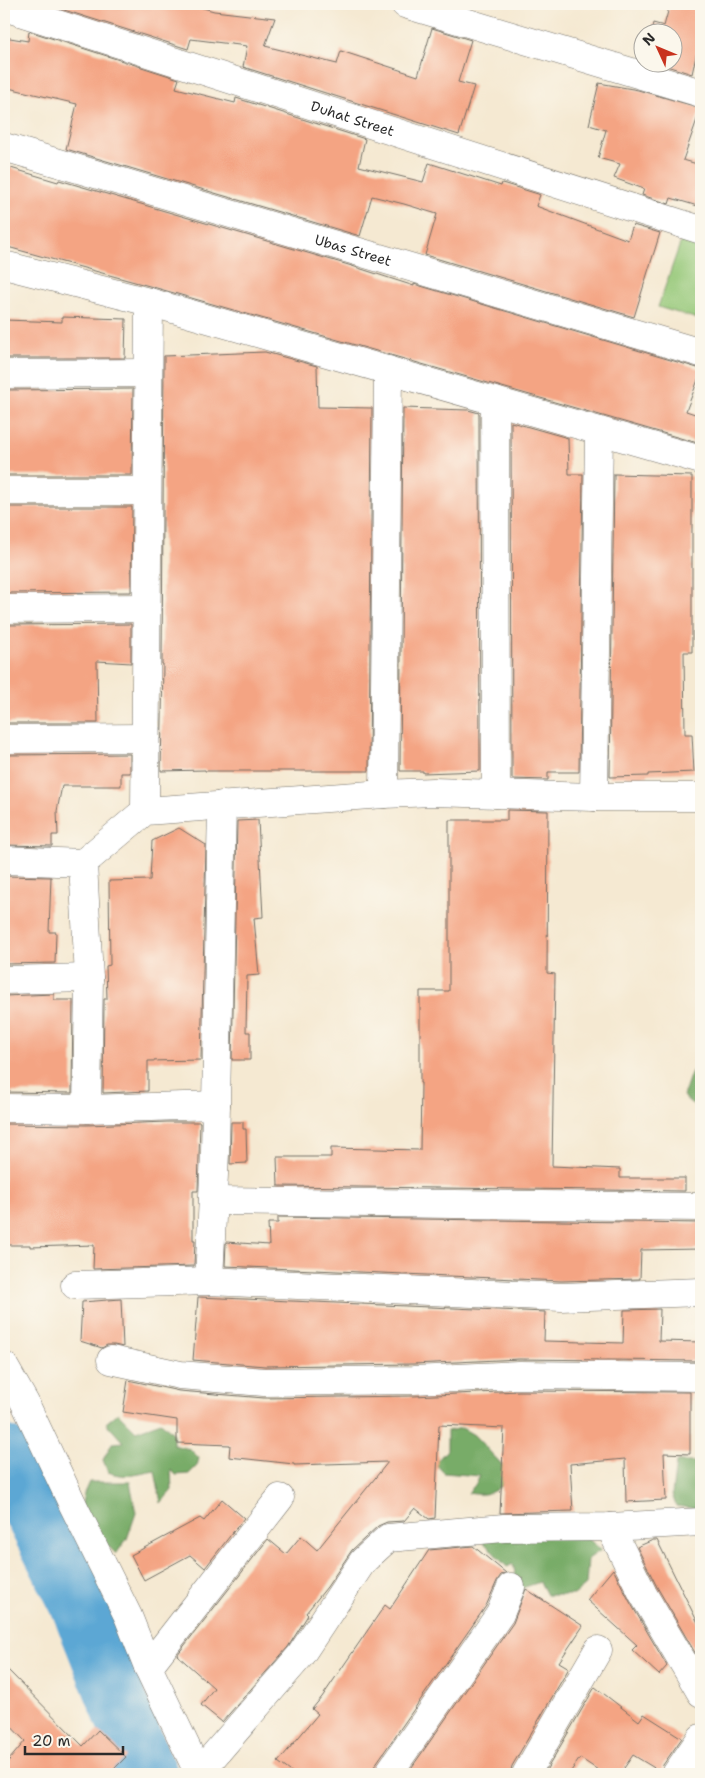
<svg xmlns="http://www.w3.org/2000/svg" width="705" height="1778" font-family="'Shantell Sans',sans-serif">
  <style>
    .green { fill: #95c878; stroke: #607a52 }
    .forest { fill: #78ac68; stroke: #526c4a }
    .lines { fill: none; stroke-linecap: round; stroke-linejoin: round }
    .river { stroke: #5ca7d4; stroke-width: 59 }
    .building { fill: #f4a483 }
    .street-casing { stroke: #726e65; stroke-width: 29 }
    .street { stroke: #fff; stroke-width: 28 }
    .labels { text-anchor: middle; stroke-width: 4; stroke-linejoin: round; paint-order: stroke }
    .street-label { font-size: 14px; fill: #2b2b2b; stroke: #fbf7ec }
  </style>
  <rect width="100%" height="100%" fill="#fbf7ec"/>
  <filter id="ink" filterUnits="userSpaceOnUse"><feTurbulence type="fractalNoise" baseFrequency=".02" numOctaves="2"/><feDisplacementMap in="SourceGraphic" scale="10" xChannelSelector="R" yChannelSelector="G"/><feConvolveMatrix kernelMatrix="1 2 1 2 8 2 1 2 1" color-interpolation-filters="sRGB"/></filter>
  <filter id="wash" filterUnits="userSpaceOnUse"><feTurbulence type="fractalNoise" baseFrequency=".0096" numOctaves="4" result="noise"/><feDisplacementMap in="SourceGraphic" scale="20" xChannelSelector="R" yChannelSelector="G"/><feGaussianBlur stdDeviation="1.12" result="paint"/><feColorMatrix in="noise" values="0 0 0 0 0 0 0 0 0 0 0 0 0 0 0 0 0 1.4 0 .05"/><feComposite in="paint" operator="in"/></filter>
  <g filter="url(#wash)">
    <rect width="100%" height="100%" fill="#f5e9d2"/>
    <path class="green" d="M 681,241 L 701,247 L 701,320 L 658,307 Z"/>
    <path class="forest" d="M 701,1059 L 701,1111 L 700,1111 L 683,1096 L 691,1073 Z
      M 118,1413 L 136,1431 L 161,1422 L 173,1433 L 173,1445 L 190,1449 L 199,1458 L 197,1466 L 189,1474 L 176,1475 L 171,1470 L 172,1490 L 161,1503 L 155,1471 C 137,1474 126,1479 108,1472 L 103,1460 L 112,1443 L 123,1442 L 106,1423 Z
      M 462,1428 L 474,1435 L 512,1475 C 497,1491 490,1497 468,1493 L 475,1485 L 480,1476 L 444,1473 L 435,1463 L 447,1450 L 447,1431 Z
      M 676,1462 L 695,1462 L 699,1509 L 676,1506 L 672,1494 Z
      M 89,1482 L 130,1482 L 136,1513 L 127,1539 L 116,1554 L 79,1517 L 84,1493 Z
      M 563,1516 L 601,1550 L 588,1559 L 586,1585 L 574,1595 L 547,1595 L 540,1582 L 522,1588 L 510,1578 L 515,1573 L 513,1564 L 507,1567 L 476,1534 Z"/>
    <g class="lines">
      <path class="river" d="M 4,1455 L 79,1603 L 144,1767 L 148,1774"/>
    </g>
    <g id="blocks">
      <path class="building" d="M 45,4 L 189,4 L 214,11 L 275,18 L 265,46 L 337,64 L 341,51 L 418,76 L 432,28 L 471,40 L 458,82 L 474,86 L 459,135 L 243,67 L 247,46 L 191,39 L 188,49 Z
        M 670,4 L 701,4 L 701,33 L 692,74 L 654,62 L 672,62 L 672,32 L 651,32 L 653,23 L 664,26 Z
        M 29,31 L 179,79 L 176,88 L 235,103 L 236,98 L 365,139 L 359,166 L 423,182 L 429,163 L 501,186 L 502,183 L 538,194 L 540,195 L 536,206 L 628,240 L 633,225 L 660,233 L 634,317 L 425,255 L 437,214 L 404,204 L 372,196 L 360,236 L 66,149 L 77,104 L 4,87 L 4,37 L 28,41 Z
        M 599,83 L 638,90 L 701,108 L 683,160 L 701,165 L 701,207 L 671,198 L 669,204 L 642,195 L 644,189 L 614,178 L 620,164 L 598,158 L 606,130 L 589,125 Z
        M 4,166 L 58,182 L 59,180 L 352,266 L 414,286 L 414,284 L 701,369 L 701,372 L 686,411 L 701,416 L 701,444 L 153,287 L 4,246 Z
        M 62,317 L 126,319 L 125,358 L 4,358 L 4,320 L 62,322 Z
        M 265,352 L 317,366 L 318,407 L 372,408 L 369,771 L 205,771 L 205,770 L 161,771 L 163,664 L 162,664 L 164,356 Z
        M 133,389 L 132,475 L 4,475 L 4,390 Z
        M 403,408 L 468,410 L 479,413 L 480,771 L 423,773 L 423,771 L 400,771 Z
        M 511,422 L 568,438 L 569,474 L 583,474 L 579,772 L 548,772 L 548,780 L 512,779 Z
        M 614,474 L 692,476 L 692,652 L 684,652 L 685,734 L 692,734 L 694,772 L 648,774 L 648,776 L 610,777 Z
        M 4,507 L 132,507 L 131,592 L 4,593 Z
        M 131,624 L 131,663 L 97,661 L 98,723 L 4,723 L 4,625 Z
        M 130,754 L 130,773 L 121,773 L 121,786 L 62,786 L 57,811 L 58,835 L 52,835 L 52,846 L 4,845 L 4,755 Z
        M 507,810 L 548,811 L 547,973 L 555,974 L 552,1166 L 620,1169 L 620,1178 L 685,1178 L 685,1191 L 278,1186 L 277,1157 L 331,1157 L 331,1148 L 420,1150 L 421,1083 L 420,1083 L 420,991 L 449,991 L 449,820 L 507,820 Z
        M 258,820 L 263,917 L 254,918 L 259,975 L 247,976 L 246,1032 L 250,1032 L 250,1060 L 232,1060 L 237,821 Z
        M 179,828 L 206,845 L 201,1060 L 148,1061 L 148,1091 L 103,1093 L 104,999 L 107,999 L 106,966 L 110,965 L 109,881 L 150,880 L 152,841 Z
        M 4,876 L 51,877 L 49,932 L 56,932 L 55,963 L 4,964 Z
        M 54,994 L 54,1000 L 73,1000 L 72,1093 L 4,1092 L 4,996 Z
        M 167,1122 L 200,1122 L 198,1191 L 193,1191 L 193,1240 L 195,1240 L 194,1266 L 93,1269 L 94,1245 L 30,1247 L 30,1245 L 4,1245 L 4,1124 L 87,1125 Z
        M 231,1122 L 243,1122 L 243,1129 L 246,1129 L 247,1163 L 230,1164 Z
        M 278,1217 L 701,1223 L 701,1249 L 641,1250 L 640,1279 L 561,1281 L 225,1266 L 226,1242 L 269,1245 L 268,1223 L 278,1223 Z
        M 198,1297 L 545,1312 L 544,1341 L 623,1343 L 624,1310 L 660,1309 L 659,1341 L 701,1342 L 701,1361 L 519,1359 L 413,1364 L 265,1366 L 193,1360 Z
        M 121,1299 L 123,1347 L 114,1345 L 107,1345 L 102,1348 L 80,1341 L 82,1302 Z
        M 128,1380 L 179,1391 L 264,1398 L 414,1396 L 519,1391 L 690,1392 L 690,1454 L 664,1453 L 666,1500 L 626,1502 L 625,1459 L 570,1464 L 573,1511 L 500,1513 L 504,1428 L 439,1425 L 435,1518 L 429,1519 L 415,1508 L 404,1521 L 387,1522 L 378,1526 L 352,1550 L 327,1587 L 306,1613 L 308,1615 L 288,1647 L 222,1722 L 201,1705 L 214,1688 L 177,1655 L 268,1539 L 286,1554 L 301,1536 L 317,1550 L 388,1462 L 294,1465 L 294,1464 L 229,1457 L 230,1445 L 177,1443 L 177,1420 L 123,1412 Z
        M 222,1499 L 244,1518 L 205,1568 L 190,1555 L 144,1580 L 131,1555 L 200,1518 L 204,1521 Z
        M 653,1540 L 657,1540 L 701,1629 L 701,1663 L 657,1587 L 637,1547 Z
        M 473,1546 L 506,1573 L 501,1575 L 497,1581 L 486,1606 L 375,1765 L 373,1774 L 294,1774 L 278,1762 L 318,1714 L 312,1709 L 322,1697 L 385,1605 L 390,1609 L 429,1550 Z
        M 613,1569 L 630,1602 L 667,1666 L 659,1675 L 632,1650 L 637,1645 L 587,1600 Z
        M 526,1589 L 583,1626 L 559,1662 L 569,1668 L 512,1766 L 510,1774 L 407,1774 L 513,1623 Z
        M 4,1666 L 83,1746 L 98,1730 L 126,1757 L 110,1773 L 111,1774 L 4,1774 L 4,1766 L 25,1741 L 4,1719 Z
        M 595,1687 L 639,1721 L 644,1714 L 682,1738 L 663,1765 L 661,1772 L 633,1755 L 620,1774 L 604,1774 L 580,1758 L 569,1774 L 544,1774 Z"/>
    </g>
  </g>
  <g filter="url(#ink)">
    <use href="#blocks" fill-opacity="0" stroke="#726e65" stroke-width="1"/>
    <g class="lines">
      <defs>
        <g id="street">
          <path d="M 405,4 L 701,93"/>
          <path id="s1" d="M 4,7 L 701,230"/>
          <path id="s2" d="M 4,147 L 701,353"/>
          <path d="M 4,265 L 149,302 L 701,460"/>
          <path d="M 4,374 L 148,373"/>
          <path d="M 495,401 L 496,794"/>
          <path d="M 4,491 L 147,491"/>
          <path d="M 4,609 L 146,608"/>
          <path d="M 4,739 L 145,738"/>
          <path d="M 384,794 L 388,370"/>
          <path d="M 594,797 L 599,431"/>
          <path d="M 145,811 L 149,302"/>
          <path d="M 4,860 L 83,863 L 145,811 L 384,794 L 433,792 L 594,797 L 701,797"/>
          <path d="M 83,863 L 89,978 L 87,1109"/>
          <path d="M 4,980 L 89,978"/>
          <path d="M 4,1108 L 87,1109 L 216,1105"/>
          <path d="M 213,1201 L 701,1207"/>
          <path d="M 209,1281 L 215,1153 L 222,805"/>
          <path d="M 75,1285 L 209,1281 L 561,1297 L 701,1292"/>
          <path d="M 111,1360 L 180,1375 L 264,1382 L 413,1380 L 519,1375 L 701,1377"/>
          <path d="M 4,1366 L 25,1403 L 73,1505 L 128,1616 L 148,1667 L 199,1774"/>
          <path d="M 610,1527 L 643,1594 L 701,1693"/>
          <path d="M 148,1667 L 280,1498"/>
          <path d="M 198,1774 L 300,1656 L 363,1561 L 388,1538 L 504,1528 L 610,1527 L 701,1522"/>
          <path d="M 388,1774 L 500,1614 L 511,1587"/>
          <path d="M 526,1774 L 598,1650"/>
          <path d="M 676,1774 L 701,1738"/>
        </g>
      </defs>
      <use href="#street" class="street-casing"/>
      <use href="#street" class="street"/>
    </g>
  </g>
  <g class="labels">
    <g class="street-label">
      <text dy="5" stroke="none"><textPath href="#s1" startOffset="366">Duhat Street</textPath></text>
      <text dy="5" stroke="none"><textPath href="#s2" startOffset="364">Ubas Street</textPath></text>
    </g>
  </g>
  <rect width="705" height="1778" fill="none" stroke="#fbf7ec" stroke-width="20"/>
  <g transform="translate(658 48) rotate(314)"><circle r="24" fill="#fbf7ec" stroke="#a8a59f"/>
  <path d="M0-4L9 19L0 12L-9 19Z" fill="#c8321e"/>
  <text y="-8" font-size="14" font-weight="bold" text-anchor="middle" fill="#2b2b2b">N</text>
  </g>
  <path d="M25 1746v8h98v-8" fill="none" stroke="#2b2b2b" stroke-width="2.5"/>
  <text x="32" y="1746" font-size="15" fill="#2b2b2b" stroke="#fbf7ec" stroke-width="4" paint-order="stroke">20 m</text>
</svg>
